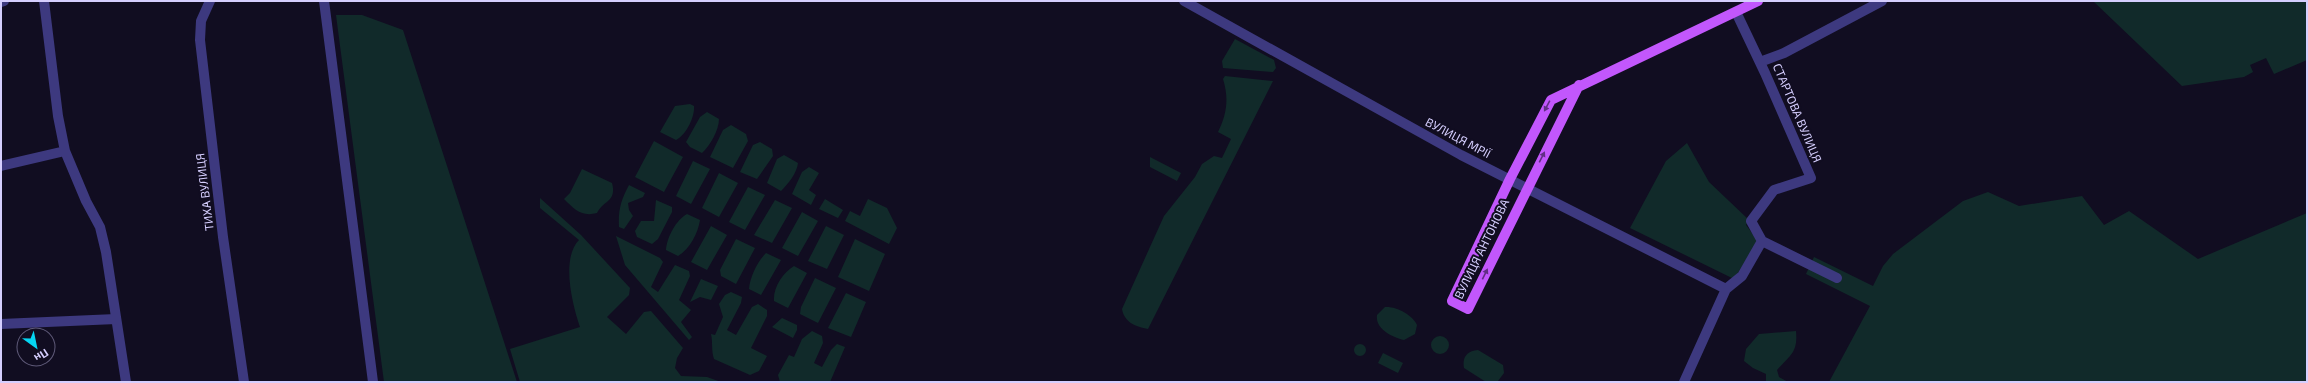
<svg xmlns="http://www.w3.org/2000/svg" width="2308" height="383" font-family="'Exo 2',sans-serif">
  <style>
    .green { fill: #112a2a }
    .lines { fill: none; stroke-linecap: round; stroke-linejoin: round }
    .minor { stroke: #3d397f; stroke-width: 10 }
    .major { stroke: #c257fc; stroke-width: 10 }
    .oneway { fill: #612e84 }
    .labels { text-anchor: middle; stroke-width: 4; stroke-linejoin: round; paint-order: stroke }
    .street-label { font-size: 12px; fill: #d5cefe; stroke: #110d21 }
  </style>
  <rect width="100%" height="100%" fill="#110d21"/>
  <path class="green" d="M 2093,1 L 2307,1 L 2307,60 L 2274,74 L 2266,58 L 2250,65 L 2253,72 L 2244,77 L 2182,86 Z
    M 336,15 L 362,15 L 403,30 L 517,382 L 384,382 Z
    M 1235,39 L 1274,60 L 1276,68 L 1273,72 L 1223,68 L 1222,61 Z
    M 1225,76 L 1273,81 L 1148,329 C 1136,327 1124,322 1122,309 L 1164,216 L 1195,177 L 1202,164 L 1214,156 L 1222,158 L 1231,139 L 1218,132 C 1227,114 1229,98 1223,79 Z
    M 690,104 L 694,106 C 695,117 686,135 676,140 L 660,132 L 675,106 Z
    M 707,112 L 719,119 C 719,130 710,146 702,153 L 690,147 L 686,142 L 700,117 Z
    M 731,125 L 746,134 L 748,141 L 733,168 L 710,157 L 723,130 Z
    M 654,141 L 683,157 L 664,192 L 635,177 Z
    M 760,142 L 772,149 L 773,156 L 757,179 L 740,172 L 753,145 Z
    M 1687,143 L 1709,182 L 1749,220 L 1746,225 L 1758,241 L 1734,279 L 1630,228 L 1666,161 Z
    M 784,155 L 798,163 C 797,173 788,184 781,191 L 767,183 L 777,159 Z
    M 1150,157 L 1181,173 L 1177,181 L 1150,167 Z
    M 693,161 L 710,169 L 691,204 L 676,196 Z
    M 809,167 L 819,173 L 809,190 L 816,195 L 811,205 L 792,194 L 802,172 Z
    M 582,169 L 612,183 C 617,202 603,200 597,213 C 582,217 575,210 564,199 L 570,193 Z
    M 719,173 L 738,183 L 719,217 L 702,208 Z
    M 629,185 L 645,193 L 643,197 L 628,203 L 629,210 L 633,216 L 624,229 L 619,227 C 618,210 621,200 629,185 Z
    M 748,187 L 765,195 L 745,230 L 729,222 Z
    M 1988,192 L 2019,206 L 2082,196 L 2104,225 L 2129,211 L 2198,259 L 2307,213 L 2307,382 L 1829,382 L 1870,306 L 1806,274 L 1814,257 L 1873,286 L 1883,266 L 1893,254 L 1963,201 Z
    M 540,198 L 581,235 L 630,288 L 629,295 L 607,317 L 626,334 L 644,312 L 651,311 L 683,348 L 677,358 L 675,368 L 681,376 L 707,377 L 721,382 L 520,382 L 510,349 L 580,327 C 572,304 561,258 579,240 L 540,208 Z
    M 825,199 L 843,210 L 838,218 L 819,209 Z
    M 868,199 L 887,208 L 897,228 L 889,244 L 845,221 L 850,211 L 860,216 Z
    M 656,200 L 672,207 L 672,212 L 658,239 L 652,244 L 637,237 L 635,231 L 641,221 L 654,221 Z
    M 775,200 L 792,208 L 772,243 L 754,235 Z
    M 802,212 L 818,221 L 798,256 L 782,248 Z
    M 687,214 L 700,220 C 698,233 690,249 678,256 L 666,250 C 667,237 676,220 687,214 Z
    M 711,226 L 727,235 L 707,270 L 691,262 Z
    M 826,226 L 844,235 L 827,269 L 808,261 Z
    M 616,236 L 660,258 L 663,262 L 651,287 L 658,292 L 675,265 L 689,271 L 690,276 L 679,300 L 691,310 L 681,322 L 692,337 L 689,340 L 625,265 Z
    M 736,239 L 755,248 L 736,284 L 721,276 L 720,270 Z
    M 855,239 L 885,254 L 869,291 L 838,277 Z
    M 766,253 L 781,260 L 761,295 L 749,289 C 750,277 757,262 766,253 Z
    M 794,266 L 807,273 L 788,308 L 774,301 C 773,287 783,273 794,266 Z
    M 815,278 L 836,288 L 818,323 L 800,314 L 801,307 Z
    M 701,279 L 718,286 L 711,300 L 700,297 L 690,302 Z
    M 731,292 L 742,297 L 741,303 L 727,330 L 736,335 L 752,307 L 758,304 L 767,310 L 767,316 L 751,348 L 767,356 L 759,371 L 750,375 L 714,359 C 711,349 713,343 711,334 L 715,335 L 723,317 L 719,304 L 725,295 Z
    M 846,293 L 866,302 L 851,337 L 828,328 Z
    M 1385,307 C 1396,306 1413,315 1417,325 L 1415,334 L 1404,340 C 1392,337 1375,329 1377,315 Z
    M 782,318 L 797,325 L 797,330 L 793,338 L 772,327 Z
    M 812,331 L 822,336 L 823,343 L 814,363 L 822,367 L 831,350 L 837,344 L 845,347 L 830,382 L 780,382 L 778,375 L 789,355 L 794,357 L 802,339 Z
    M 1796,331 C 1798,353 1790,355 1777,370 L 1779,377 L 1788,382 L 1766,382 L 1766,374 L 1753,368 L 1744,361 L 1746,349 L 1759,334 Z
    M1431 345a9 9 0 1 1 18 0a9 9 0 1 1-18 0Z
    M1354 350a6 6 0 1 1 12 0a6 6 0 1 1-12 0Z
    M 1478,350 L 1503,365 L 1504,373 L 1498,381 L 1486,382 L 1464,368 C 1462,357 1467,351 1478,350 Z
    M 1383,353 L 1403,363 L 1398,373 L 1378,363 Z"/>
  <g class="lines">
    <path class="minor" d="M 44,1 L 58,116 L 65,151 L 86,201 L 100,227 L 106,252 L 126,382
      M 210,1 L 201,21 L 200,40 L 223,237 L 244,382
      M 324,1 L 373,382
      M 1184,1 L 1461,155 L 1726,289
      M 1,2 L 4,1
      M 1760,62 L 1784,53 L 1882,1
      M 1,166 L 65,151
      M 1762,241 L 1837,278
      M 1,324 L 116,319
      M 1684,382 L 1726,289 L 1742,276 L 1762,241 L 1751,221 L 1774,190 L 1811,178 L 1765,73 L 1736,12"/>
    <path class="major" d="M 1579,85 L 1468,309 L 1452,301 L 1510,179 L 1551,100 L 1758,1"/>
  </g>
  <defs><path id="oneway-solid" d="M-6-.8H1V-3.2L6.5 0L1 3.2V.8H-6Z"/></defs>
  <g class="oneway">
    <use href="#oneway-solid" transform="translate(1547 106) rotate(118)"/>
    <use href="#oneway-solid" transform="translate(1542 157) rotate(-63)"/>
    <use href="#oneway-solid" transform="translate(1485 274) rotate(-64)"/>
  </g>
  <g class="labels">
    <g class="street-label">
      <text transform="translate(1797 113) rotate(67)" y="4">СТАРТОВА ВУЛИЦЯ</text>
      <text transform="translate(1458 138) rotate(28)" y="4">ВУЛИЦЯ МРІЇ</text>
      <text transform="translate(205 192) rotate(-97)" y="4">ТИХА ВУЛИЦЯ</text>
      <text transform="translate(1482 249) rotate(-64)" y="4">ВУЛИЦЯ АНТОНОВА</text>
    </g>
  </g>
  <rect width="2308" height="383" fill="none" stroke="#d5cefe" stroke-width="4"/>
  <g transform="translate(36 347) rotate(147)"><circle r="19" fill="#110d21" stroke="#5f5a79"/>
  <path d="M0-3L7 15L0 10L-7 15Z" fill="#05d6f3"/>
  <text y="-6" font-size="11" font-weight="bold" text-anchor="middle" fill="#d5cefe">Пн</text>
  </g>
</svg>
